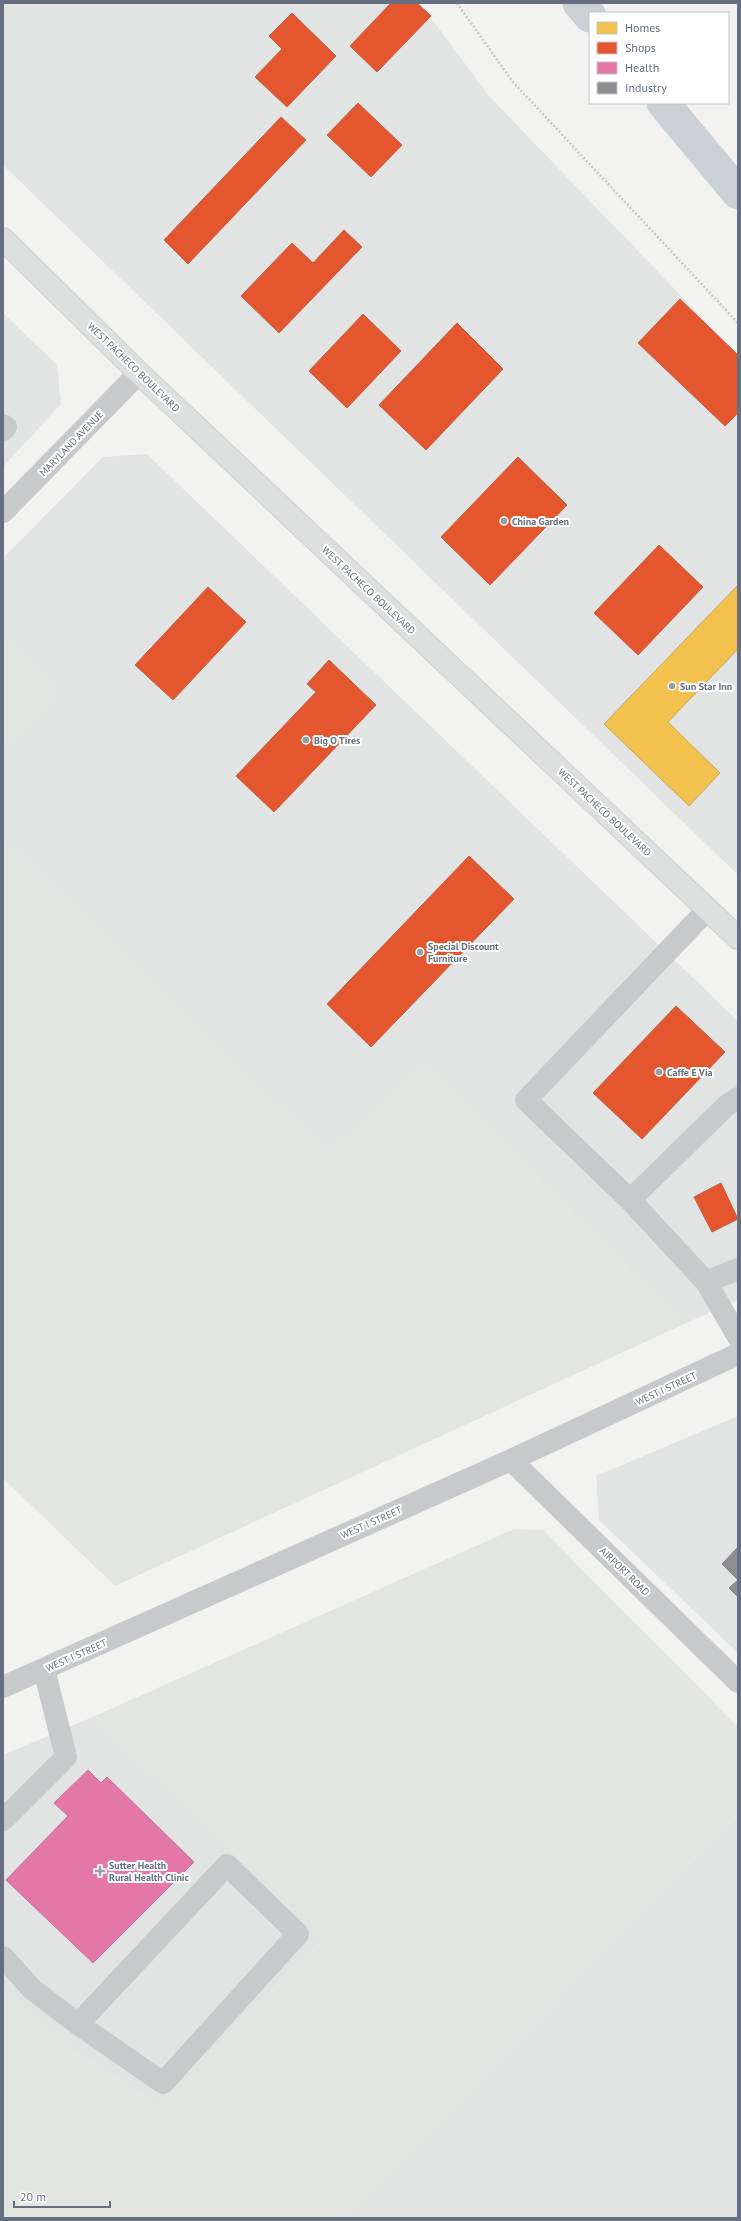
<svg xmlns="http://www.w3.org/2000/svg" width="741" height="2221" font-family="'PT Sans',sans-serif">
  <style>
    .built { fill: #e2e4e4 }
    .green { fill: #e2e5e0 }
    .homes { fill: #f2c14e; stroke: #c8a85d }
    .shops { fill: #e4572e; stroke: #be5e46 }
    .health { fill: #e377a8; stroke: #bd759c }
    .industry { fill: #8d8d92; stroke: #81848c }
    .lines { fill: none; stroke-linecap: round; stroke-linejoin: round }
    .canal { stroke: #cad0d4; stroke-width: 33 }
    .highway-casing { stroke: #cecfcf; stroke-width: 24 }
    .path { stroke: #c6c7c7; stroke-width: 2.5; stroke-dasharray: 2 2; stroke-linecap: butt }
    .minor { stroke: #c8c9cb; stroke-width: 22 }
    .highway { stroke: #dedfdf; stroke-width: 22 }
    .poi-dot { fill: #969da7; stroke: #fff; stroke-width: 1.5 }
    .labels { text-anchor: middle; stroke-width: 4; stroke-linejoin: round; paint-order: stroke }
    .street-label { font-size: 10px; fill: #656f7f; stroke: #fff }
    .poi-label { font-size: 10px; font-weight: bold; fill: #656f7f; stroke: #fff; text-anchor: start }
  </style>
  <rect width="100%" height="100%" fill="#f2f3f1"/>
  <path class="built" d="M 3,3 L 420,3 L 489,96 L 738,355 L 738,875 L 3,165 Z
    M 3,313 L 57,365 L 61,404 L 3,467 Z
    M 147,454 L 738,1021 L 738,1300 L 682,1325 L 425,1065 L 328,1153 L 3,840 L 3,746 L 57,693 L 3,638 L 3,558 L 103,457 Z
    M 738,1416 L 738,1653 L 599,1520 L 596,1476 Z
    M 95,1716 L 324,1940 L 159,2106 L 72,2050 L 3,1990 L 3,1755 Z
    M 738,1814 L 738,2218 L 342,2218 Z"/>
  <path class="green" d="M 3,638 L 57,693 L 3,746 Z
    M 3,840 L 328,1152 L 425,1065 L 682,1325 L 115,1586 L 3,1478 Z
    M 514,1529 L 543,1530 L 738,1727 L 738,1814 L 342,2218 L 3,2218 L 3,1990 L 72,2050 L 159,2106 L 324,1940 L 95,1716 Z"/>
  <path class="homes" d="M 738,585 L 738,649 L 668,722 L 720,773 L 689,806 L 604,724 Z"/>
  <path class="shops" d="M 391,3 L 417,3 L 431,16 L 377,72 L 350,46 Z
    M 292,13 L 336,56 L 287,107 L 255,77 L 282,49 L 269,36 Z
    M 358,103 L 402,145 L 371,177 L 327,135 Z
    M 281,117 L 306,140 L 188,264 L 164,240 Z
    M 344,230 L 362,247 L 279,333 L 241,296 L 292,243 L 313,263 Z
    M 680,299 L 738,355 L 738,413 L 725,426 L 638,343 Z
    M 363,314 L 401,351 L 347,408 L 309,371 Z
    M 457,323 L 503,369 L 426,450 L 379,405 Z
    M 518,457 L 567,505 L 490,585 L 441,537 Z
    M 659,545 L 703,587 L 638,655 L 594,613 Z
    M 208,587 L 246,622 L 173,700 L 135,665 Z
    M 329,660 L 376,705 L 274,812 L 236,776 L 316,692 L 307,684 Z
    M 469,856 L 514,899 L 371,1047 L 327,1004 Z
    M 676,1006 L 725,1052 L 642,1139 L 593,1093 Z
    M 721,1183 L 738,1219 L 712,1232 L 694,1197 Z"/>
  <path class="health" d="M 88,1770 L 101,1783 L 107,1777 L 194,1862 L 93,1963 L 6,1880 L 68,1816 L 54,1803 Z"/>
  <path class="industry" d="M 738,1547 L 738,1597 L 729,1588 L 738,1580 L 722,1564 Z"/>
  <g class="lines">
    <path class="canal" d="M 579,3 L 590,16
      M 663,103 L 738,193"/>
    <defs>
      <path id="highway" d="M 3,239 L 139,373 L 738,938"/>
    </defs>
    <use href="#highway" class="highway-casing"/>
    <path class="path" d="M 457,3 L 512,81 L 738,323"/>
    <path class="minor" d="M 3,425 L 6,427 L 3,430
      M 3,512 L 139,373
      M 738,1098 L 726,1106 L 630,1200 L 706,1282 L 738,1337
      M 630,1200 L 526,1100 L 708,909
      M 706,1282 L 738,1269
      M 511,1460 L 738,1682
      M 3,1687 L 511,1460 L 738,1354
      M 3,1820 L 66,1757 L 44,1669
      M 3,1957 L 32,1989 L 78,2024 L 163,2083 L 298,1934 L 227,1865 L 78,2024"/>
    <use href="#highway" class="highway"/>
  </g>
  <g class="poi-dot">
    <circle cx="504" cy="521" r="4"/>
    <circle cx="672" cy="686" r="4"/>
    <circle cx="306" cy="740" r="4"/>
    <circle cx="420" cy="952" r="4"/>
    <circle cx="659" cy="1072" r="4"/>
    <path d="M98 1865h4v4h4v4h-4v4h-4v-4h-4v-4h4z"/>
  </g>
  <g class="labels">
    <g class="street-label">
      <text transform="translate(134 367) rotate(44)" y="4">WEST PACHECO BOULEVARD</text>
      <text transform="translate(71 443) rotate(-46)" y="4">MARYLAND AVENUE</text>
      <text transform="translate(369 590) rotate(43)" y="4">WEST PACHECO BOULEVARD</text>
      <text transform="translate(605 812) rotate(43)" y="4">WEST PACHECO BOULEVARD</text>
      <text transform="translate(666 1388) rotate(-25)" y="4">WEST I STREET</text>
      <text transform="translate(371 1522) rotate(-24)" y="4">WEST I STREET</text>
      <text transform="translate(625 1571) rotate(44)" y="4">AIRPORT ROAD</text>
      <text transform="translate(76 1655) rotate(-24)" y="4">WEST I STREET</text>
    </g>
    <g class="poi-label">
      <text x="512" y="525">China Garden</text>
      <text x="680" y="690">Sun Star Inn</text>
      <text x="314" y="744">Big O Tires</text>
      <text x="428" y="950">Special Discount<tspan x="428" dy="12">Furniture</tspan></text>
      <text x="667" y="1076">Caffe E Via</text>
      <text x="109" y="1869">Sutter Health<tspan x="109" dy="12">Rural Health Clinic</tspan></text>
    </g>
  </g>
  <rect width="741" height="2221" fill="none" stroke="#656f7f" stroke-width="8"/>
  <rect x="589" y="12" width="140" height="92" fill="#ffffff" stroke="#c1c5cc"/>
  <rect x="597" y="22" width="20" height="12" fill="#f2c14e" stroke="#c1c5cc"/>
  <text x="625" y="32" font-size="12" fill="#656f7f">Homes</text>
  <rect x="597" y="42" width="20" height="12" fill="#e4572e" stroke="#c1c5cc"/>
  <text x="625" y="52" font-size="12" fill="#656f7f">Shops</text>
  <rect x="597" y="62" width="20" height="12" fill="#e377a8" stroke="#c1c5cc"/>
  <text x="625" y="72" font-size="12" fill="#656f7f">Health</text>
  <rect x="597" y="82" width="20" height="12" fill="#8d8d92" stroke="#c1c5cc"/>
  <text x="625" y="92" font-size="12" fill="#656f7f">Industry</text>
  <path d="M14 2201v6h96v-6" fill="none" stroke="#656f7f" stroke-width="2"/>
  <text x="20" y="2201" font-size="12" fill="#656f7f" stroke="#ffffff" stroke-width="3" paint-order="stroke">20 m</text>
</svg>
